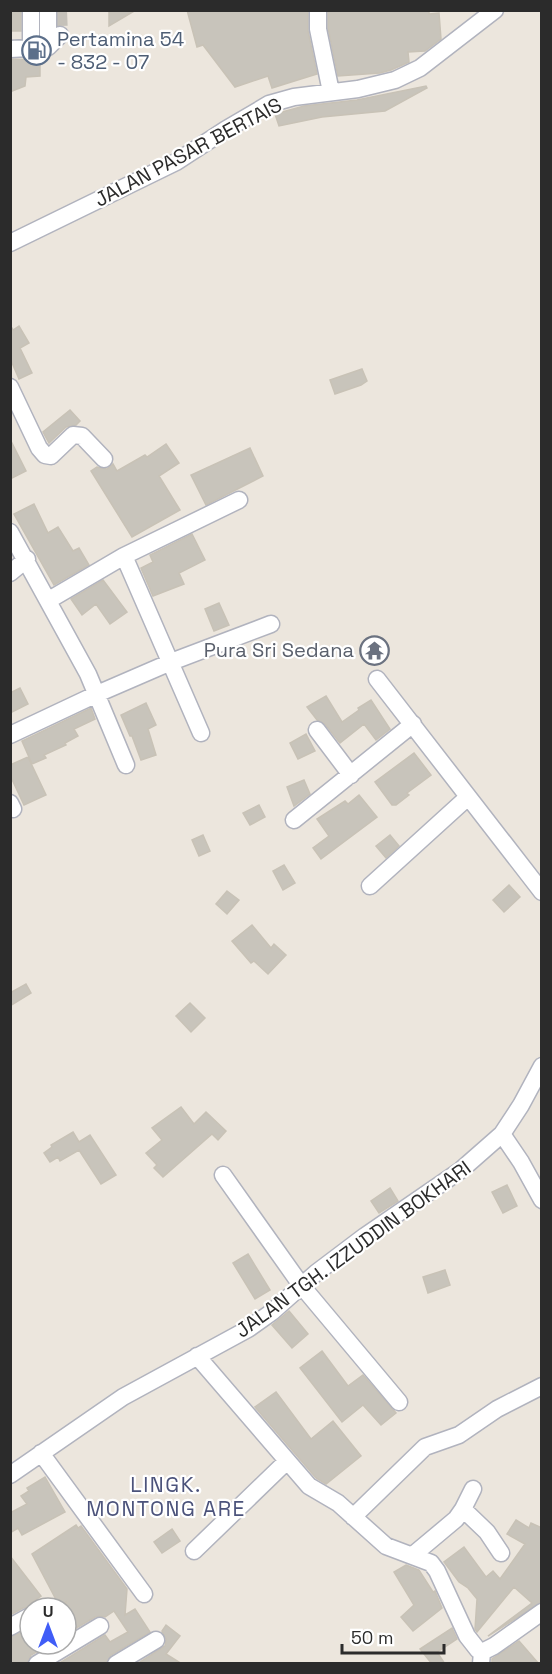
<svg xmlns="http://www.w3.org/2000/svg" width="552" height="1674" font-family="'Space Grotesk',sans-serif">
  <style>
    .building { fill: #c8c4bb; stroke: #c8c2b6; stroke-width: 1.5 }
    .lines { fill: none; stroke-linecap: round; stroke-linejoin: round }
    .minor-tunnel { stroke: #c5c1b9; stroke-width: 16; stroke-dasharray: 16 8; stroke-linecap: butt }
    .minor-casing { stroke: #b1b3be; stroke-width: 19 }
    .minor { stroke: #fff; stroke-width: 16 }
    .labels { text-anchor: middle; stroke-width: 4.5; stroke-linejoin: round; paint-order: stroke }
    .service-label { font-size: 20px; fill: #4e5e75; stroke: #fff; text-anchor: start }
    .street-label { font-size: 20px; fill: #2b2b2b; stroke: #fff }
    .worship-label { font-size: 20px; fill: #5b616d; stroke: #fff; text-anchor: end }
    .neighbourhood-label { font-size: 21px; letter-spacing: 1.5px; fill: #4c537b; stroke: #fff }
  </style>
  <rect width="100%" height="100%" fill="#ece6dd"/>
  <path class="building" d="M 10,10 L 21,10 L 21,31 L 10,31 Z
    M 109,10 L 136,10 L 109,26 Z
    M 187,10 L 308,10 L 308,31 L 317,74 L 272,88 L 268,76 L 235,87 L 203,45 L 197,47 Z
    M 328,10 L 429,10 L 429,14 L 439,13 L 441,39 L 425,51 L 408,52 L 409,62 L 391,70 L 380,73 L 338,76 L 328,28 Z
    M 10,59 L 40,60 L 40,76 L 26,77 L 25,86 L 10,92 Z
    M 426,86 L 427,88 L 385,111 L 322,117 L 279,126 L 275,114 L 304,106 L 357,100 Z
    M 10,325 L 13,330 L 19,326 L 29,343 L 20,348 L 32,373 L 19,379 L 10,358 Z
    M 362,369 L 367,381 L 361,385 L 335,394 L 330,380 Z
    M 70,410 L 80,421 L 76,425 L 66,427 L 49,443 L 43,432 Z
    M 10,439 L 26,471 L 10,479 Z
    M 166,444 L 179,463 L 159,476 L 180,510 L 132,537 L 91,471 L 97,467 L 107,469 L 113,464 L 117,471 L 145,455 L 147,457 Z
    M 250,448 L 263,476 L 206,505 L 191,475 Z
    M 34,504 L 48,533 L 58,527 L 73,551 L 79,548 L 89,565 L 54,585 L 14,514 Z
    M 192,534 L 205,560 L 179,573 L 184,584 L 153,596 L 141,568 L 153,562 L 150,555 Z
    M 103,580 L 127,612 L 110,624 L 96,604 L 82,615 L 71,599 Z
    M 219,603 L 229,625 L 214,631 L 205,609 Z
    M 20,688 L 28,704 L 10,713 L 10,693 Z
    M 326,696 L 342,722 L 359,710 L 358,708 L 371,700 L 390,729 L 376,740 L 364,724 L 340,743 L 325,724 L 317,720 L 307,707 Z
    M 146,703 L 156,725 L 148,729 L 156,755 L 141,760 L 132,736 L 130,736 L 121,715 Z
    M 91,708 L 95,719 L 74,729 L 78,736 L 65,743 L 66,745 L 44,755 L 46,758 L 32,764 L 22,741 Z
    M 306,734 L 315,751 L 298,759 L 290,743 Z
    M 414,753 L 431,775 L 407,793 L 409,795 L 396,805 L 392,805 L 375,782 Z
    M 28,757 L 46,795 L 24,805 L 10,775 L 10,765 Z
    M 304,780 L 310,794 L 294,806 L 287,787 Z
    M 359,795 L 377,817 L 321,859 L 313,848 L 329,836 L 317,819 L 345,801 L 348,804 Z
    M 259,805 L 265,817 L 250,825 L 243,813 Z
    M 203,835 L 210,851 L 199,856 L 192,840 Z
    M 390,835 L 399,846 L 386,858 L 376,846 Z
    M 284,865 L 295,883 L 283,890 L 273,871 Z
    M 509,885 L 520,897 L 504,912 L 493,900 Z
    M 227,891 L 239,900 L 227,914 L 216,904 Z
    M 252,925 L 271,948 L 274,944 L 286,955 L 268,974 L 254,961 L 251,963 L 232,941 Z
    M 26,984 L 31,993 L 10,1006 L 10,993 Z
    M 190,1003 L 205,1018 L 191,1032 L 176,1016 Z
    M 181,1107 L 194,1124 L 206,1112 L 226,1131 L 218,1140 L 212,1134 L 163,1177 L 154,1168 L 157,1165 L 146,1153 L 162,1140 L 152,1128 Z
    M 73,1132 L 79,1142 L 90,1135 L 116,1175 L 101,1184 L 79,1150 L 60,1161 L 58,1157 L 50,1162 L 44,1153 L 52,1147 L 51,1145 Z
    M 507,1185 L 517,1206 L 503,1213 L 492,1192 Z
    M 390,1188 L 398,1201 L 379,1213 L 371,1201 Z
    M 248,1254 L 270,1290 L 255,1299 L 233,1263 Z
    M 445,1270 L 450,1285 L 428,1293 L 423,1277 Z
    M 289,1311 L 308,1334 L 292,1348 L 272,1325 Z
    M 322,1351 L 348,1386 L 363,1375 L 396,1413 L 381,1425 L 363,1405 L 342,1422 L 300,1368 Z
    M 276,1392 L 311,1439 L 333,1421 L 361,1456 L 326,1484 L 316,1478 L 255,1407 Z
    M 45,1477 L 65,1512 L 22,1535 L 18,1528 L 10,1533 L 10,1513 L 27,1504 L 21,1496 L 29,1491 L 27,1488 Z
    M 516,1520 L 529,1528 L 531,1523 L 542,1528 L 542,1602 L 488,1636 L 532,1603 L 514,1587 L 477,1632 L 475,1629 L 477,1599 L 468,1588 L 459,1582 L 444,1562 L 464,1547 L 486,1577 L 493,1571 L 500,1579 L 525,1544 L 507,1534 Z
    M 76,1525 L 78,1528 L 81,1526 L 127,1589 L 125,1615 L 135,1609 L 150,1632 L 111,1655 L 106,1664 L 58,1664 L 105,1635 L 110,1642 L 128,1632 L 114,1611 L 105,1617 L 100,1616 L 95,1617 L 66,1634 L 66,1602 L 60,1607 L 32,1554 Z
    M 172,1529 L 180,1541 L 162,1553 L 154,1542 Z
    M 10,1556 L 41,1596 L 30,1604 L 30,1607 L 23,1608 L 10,1615 Z
    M 406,1565 L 419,1570 L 433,1592 L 435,1591 L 442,1608 L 413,1631 L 401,1617 L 414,1605 L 394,1572 Z
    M 166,1625 L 180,1636 L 166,1654 L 182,1664 L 137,1664 L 165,1646 L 166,1639 L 162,1631 Z
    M 30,1628 L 30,1644 L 50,1644 L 31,1655 L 27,1664 L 10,1664 L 10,1637 Z
    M 452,1628 L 457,1639 L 437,1652 L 445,1664 L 432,1664 L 420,1649 Z
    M 519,1641 L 539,1664 L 492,1664 L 492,1659 Z"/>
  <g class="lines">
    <path class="minor-tunnel" d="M 59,10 L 60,35"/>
    <defs>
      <path id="minor" d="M 31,10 L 31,49
        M 48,10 L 48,47
        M 318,10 L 318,29 L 331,92
        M 10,49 L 48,47 L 60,35
        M 10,243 L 176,162 L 225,130 L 269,104 L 294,97 L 358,89 L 395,80 L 420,68 L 495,10
        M 10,387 L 39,448 L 45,455 L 51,456 L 73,435 L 82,436 L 104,459
        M 10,532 L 88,674 L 126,765
        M 124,556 L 201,733
        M 10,573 L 27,559
        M 49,600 L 124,556 L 239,500
        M 377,679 L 542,892
        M 317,730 L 351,775
        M 10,735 L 97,694 L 171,662 L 271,624
        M 10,803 L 13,809
        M 294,820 L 413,724
        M 370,886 L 468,797
        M 502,1134 L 521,1162 L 542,1200
        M 223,1175 L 301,1285 L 399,1402
        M 197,1356 L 309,1486 L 338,1503 L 386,1546 L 431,1563 L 437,1571 L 467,1636 L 478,1650 L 482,1652 L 481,1664
        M 41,1453 L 144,1594
        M 10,1475 L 123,1397 L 248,1329 L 272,1312 L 316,1273 L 365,1236 L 461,1170 L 502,1134 L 521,1105 L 542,1066
        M 463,1509 L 473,1489
        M 353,1517 L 425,1447 L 459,1435 L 497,1409 L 542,1386
        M 194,1551 L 287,1461
        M 413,1555 L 456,1519 L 463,1509 L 487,1532 L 501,1553
        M 10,1627 L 28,1617
        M 482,1652 L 494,1646 L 542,1612
        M 37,1664 L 100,1626
        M 116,1664 L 156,1640"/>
    </defs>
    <use href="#minor" class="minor-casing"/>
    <use href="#minor" class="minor"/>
  </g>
  <defs>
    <symbol id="fuel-ring" viewBox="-11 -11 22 22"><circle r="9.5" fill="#fff" stroke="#5c6f8a" stroke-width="1.5"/><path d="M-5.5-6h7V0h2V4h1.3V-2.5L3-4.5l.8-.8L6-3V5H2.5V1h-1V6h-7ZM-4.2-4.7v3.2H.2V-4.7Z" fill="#5c6f8a"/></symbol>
    <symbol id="temple-ring" viewBox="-11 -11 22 22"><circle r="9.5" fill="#fff" stroke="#6b7280" stroke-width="1.5"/><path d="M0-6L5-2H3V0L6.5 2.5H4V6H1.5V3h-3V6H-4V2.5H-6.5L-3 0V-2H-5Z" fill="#6b7280"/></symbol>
  </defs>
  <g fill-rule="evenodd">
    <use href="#fuel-ring" x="20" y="34" width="33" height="33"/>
    <use href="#temple-ring" x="358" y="634" width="33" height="33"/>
  </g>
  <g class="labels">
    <g class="service-label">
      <text x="57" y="46">Pertamina 54<tspan x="57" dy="23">- 832 - 07</tspan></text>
    </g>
    <g class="street-label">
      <text transform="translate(188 152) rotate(-28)" y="7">JALAN PASAR BERTAIS</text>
      <text transform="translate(353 1249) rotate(-36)" y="7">JALAN TGH. IZZUDDIN BOKHARI</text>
    </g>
    <g class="worship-label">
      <text x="354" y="657">Pura Sri Sedana</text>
    </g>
    <g class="neighbourhood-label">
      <text x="166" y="1492">LINGK.<tspan x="166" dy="24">MONTONG ARE</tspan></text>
    </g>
  </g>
  <rect width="552" height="1674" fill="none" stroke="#2b2b2b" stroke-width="24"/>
  <g transform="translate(48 1626)"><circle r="28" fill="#ffffff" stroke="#aaaaaa" stroke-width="1.5"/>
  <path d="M0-4.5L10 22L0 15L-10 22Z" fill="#405df7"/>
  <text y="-9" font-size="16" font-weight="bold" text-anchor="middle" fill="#2b2b2b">U</text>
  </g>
  <path d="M342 1644v9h102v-9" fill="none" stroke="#2b2b2b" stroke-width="3"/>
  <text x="351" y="1644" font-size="18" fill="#2b2b2b" stroke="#ffffff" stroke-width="4.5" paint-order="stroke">50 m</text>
</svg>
